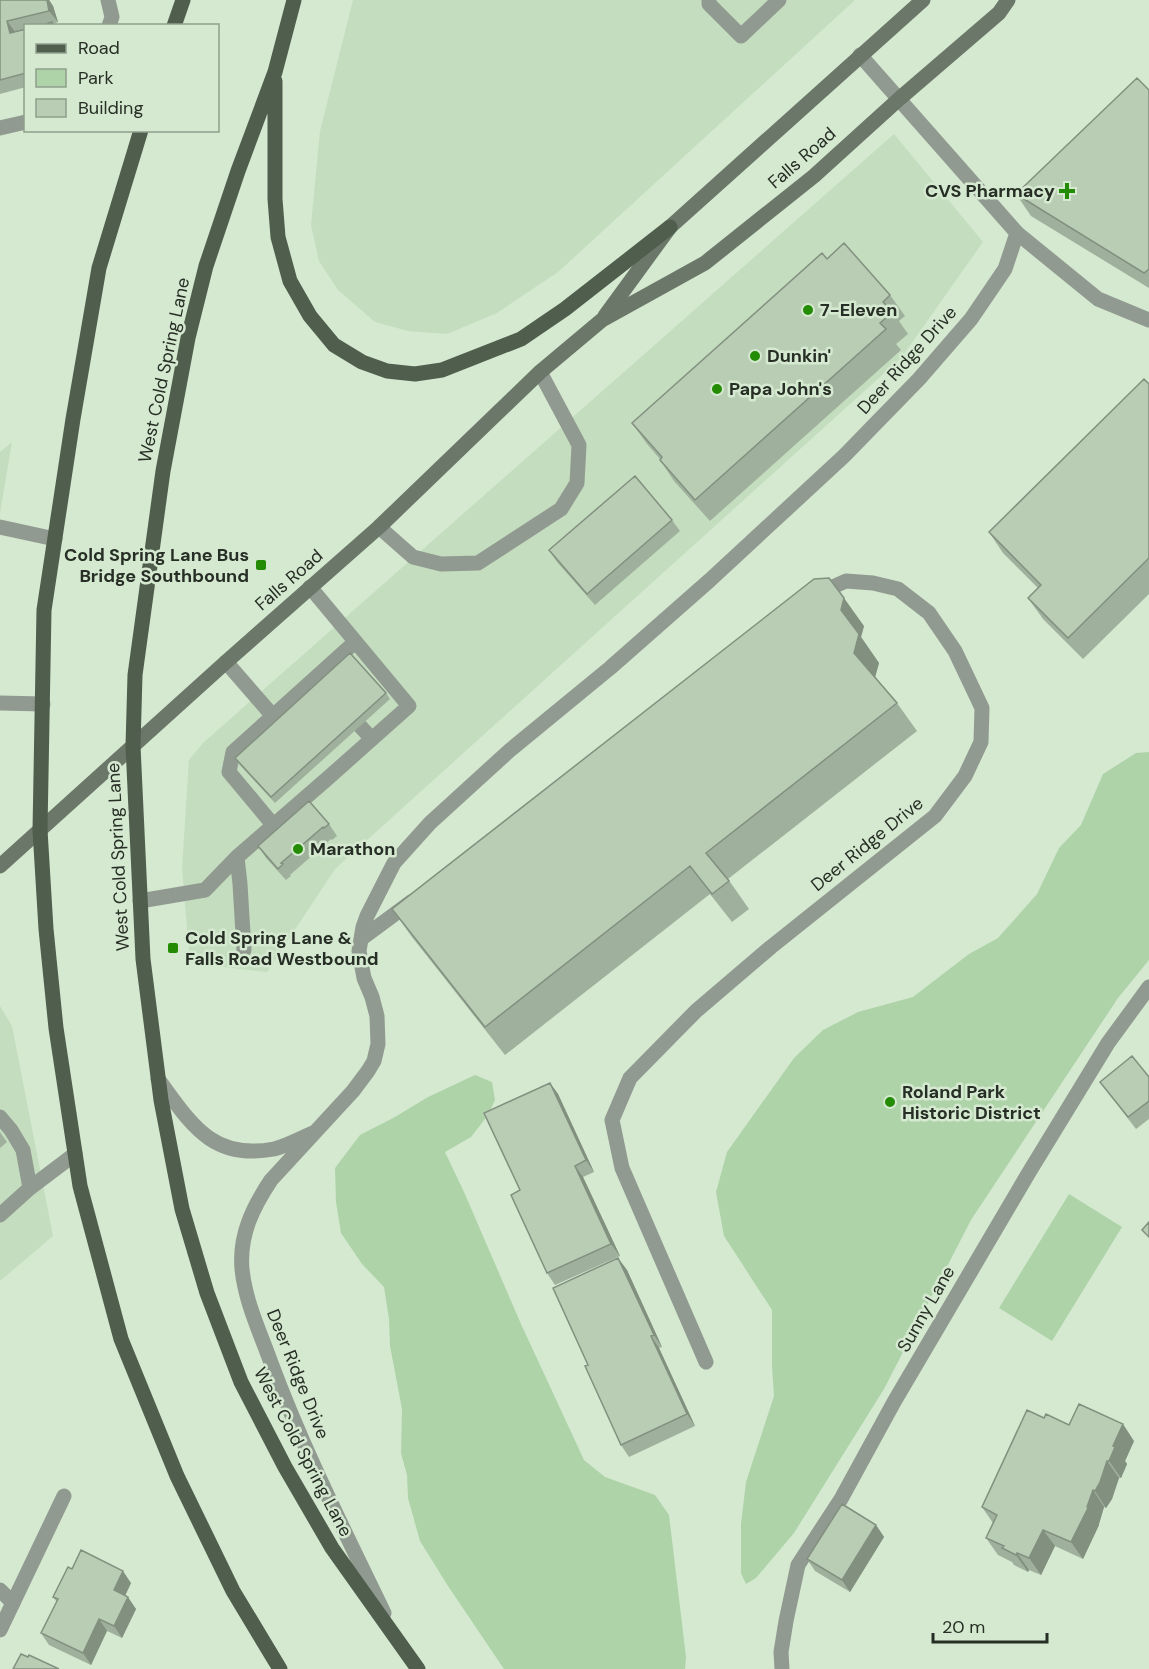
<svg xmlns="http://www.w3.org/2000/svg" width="1149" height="1669" font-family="'DM Sans',sans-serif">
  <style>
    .built { fill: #c4ddbf }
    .green { fill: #aed3a8 }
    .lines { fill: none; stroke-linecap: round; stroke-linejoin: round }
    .lane { stroke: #919a90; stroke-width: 15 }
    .street { stroke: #919a90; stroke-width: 15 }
    .secondary { stroke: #6b7769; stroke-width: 15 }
    .primary { stroke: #505e4d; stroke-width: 15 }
    .wall { fill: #9fb09c }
    .shaded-wall { fill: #82907f }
    .building { fill: #b9cdb5; stroke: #82907f; stroke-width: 1.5 }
    .poi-dot { fill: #238b04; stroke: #d4e9d0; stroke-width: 2 }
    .labels { text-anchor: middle; stroke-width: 5; stroke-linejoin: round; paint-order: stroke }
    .street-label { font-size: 18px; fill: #272e25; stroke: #d4e9d0 }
    .poi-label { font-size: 18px; font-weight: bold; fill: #272e25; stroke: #d4e9d0; text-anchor: start }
  </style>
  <rect width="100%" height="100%" fill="#d4e9d0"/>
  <path class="built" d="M 353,0 L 855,0 L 558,272 L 497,313 L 447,334 L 408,331 L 375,322 L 338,290 L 319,261 L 311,225 L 320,131 Z
    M 894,134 L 983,242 L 901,358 L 335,869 L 267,972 L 190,963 L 182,868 L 189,760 L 203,743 Z
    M 12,442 L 0,513 L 0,452 Z
    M 0,1006 L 12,1026 L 53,1236 L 0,1281 Z"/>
  <path class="green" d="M 1149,752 L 1149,960 L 1118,998 L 971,1220 L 884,1389 L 794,1533 L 756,1578 L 746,1584 L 741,1573 L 741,1524 L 746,1482 L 774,1396 L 772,1366 L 772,1310 L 724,1236 L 716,1192 L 727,1152 L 794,1058 L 823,1030 L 858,1012 L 913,997 L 969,954 L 998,938 L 1037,894 L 1059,848 L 1081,825 L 1103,774 L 1136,753 Z
    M 475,1075 L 492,1082 L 495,1100 L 488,1115 L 471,1137 L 445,1152 L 464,1192 L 521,1324 L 584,1460 L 605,1477 L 655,1495 L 669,1515 L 686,1657 L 685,1669 L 504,1669 L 448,1586 L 420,1541 L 408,1498 L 407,1475 L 401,1453 L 402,1409 L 390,1346 L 389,1319 L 384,1287 L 362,1264 L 341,1233 L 336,1202 L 335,1168 L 360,1135 L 395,1117 L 428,1097 Z
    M 1069,1194 L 1122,1227 L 1052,1341 L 999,1308 Z"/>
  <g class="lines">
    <path class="lane" d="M 108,0 L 112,17 L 109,26
      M 709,0 L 709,4 L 741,36 L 779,0
      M 1017,233 L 1098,299 L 1149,320
      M 0,527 L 55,539
      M 379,527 L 413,557 L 441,564 L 478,563 L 561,509 L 577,483 L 579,445 L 540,372
      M 226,662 L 279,723
      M 0,703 L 43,704
      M 360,726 L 372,739
      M 274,826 L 229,772 L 233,752 L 355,642
      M 237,857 L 240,884 L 244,950
      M 140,901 L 205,890 L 237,857 L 328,778 L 409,706 L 310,587
      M 0,1117 L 11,1130 L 23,1150 L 30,1188
      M 0,1215 L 30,1188 L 75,1154
      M 0,1590 L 13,1603
      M 782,1669 L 781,1652 L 786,1621 L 798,1565 L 841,1499 L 894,1402 L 1028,1174 L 1108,1043 L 1149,987"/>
    <path class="street" d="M 0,128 L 26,122
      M 361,939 L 411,902
      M 158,1079 C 190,1122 211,1161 274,1149 C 287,1146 301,1138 313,1133
      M 706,1362 L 622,1168 L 612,1120 L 630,1078 L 696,1011 L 771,947 L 935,816 L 965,776 L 981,742 L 982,708 L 955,651 L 929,613 L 898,589 L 873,583 L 846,581 L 817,594
      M 384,1613 C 344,1530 302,1447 270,1360 C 259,1330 245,1300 242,1269 C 239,1235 253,1207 271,1180 L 353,1091 L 368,1071 L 374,1061 L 378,1044 L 377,1016 L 372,997 L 364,978 L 359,951 L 363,927 L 367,916 L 394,863 L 430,823 L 509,751 L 610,668 L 710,580 L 844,456 L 919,379 L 971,319 L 1005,269 L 1017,233 L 860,55
      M 0,1630 L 64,1496"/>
    <path class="secondary" d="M 605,316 L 670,227 L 923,0
      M 0,866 L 226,662 L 379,527 L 540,372 L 602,320 L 705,263 L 814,176 L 899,99 L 999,13 L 1008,0"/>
    <path class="primary" d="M 294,0 L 275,72 L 238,171 L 206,266 L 188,338 L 163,471 L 135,675 L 133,746 L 143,959 L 161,1100 L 182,1209 L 207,1293 L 241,1382 L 285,1467 L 332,1548 L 418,1669
      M 174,26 L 183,0
      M 275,81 L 275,199 L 278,237 L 290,281 L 310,316 L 334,345 L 362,362 L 387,371 L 415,374 L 442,370 L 521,339 L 565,309 L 670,227
      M 141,130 L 99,268 L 73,419 L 44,610 L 40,830 L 46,929 L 56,1028 L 80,1186 L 121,1339 L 177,1476 L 233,1591 L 280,1669"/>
  </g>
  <path class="wall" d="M 0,0 L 49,0 L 53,6 L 58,22 L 53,24 L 54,26 L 26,26 L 26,87 L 0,94 Z
    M 1149,90 L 1149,288 L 1031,216 L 1016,194 Z
    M 827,259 L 890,295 L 905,316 L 899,321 L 908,334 L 896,344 L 901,350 L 710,521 L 674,481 L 660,460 L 660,459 L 647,444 L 632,423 Z
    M 1149,384 L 1149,594 L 1083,659 L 1043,619 L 1028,598 L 1038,588 L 1003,553 L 989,532 Z
    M 672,520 L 680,531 L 595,605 L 557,562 L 549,550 Z
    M 864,626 L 861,637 L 879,663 L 875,677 L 897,703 L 917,731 L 728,879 L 749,909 L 732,922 L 710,894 L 505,1055 L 412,937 L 392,909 Z
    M 386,693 L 390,699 L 275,803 L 239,764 L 235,758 Z
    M 329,824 L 337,836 L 332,840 L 331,839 L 290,875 L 291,876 L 286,880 L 266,858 L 258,846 Z
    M 1149,1077 L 1149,1119 L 1136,1129 L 1100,1082 Z
    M 550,1083 L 558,1094 L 594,1172 L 583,1177 L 620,1256 L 555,1285 L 547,1273 L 520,1190 Z
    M 0,1132 L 7,1142 L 0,1148 Z
    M 618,1258 L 627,1270 L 662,1347 L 659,1348 L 695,1426 L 629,1457 L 621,1445 L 588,1365 Z
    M 1044,1418 L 1134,1441 L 1125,1461 L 1127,1464 L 1121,1478 L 1119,1478 L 1112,1499 L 1106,1508 L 1104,1507 L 1099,1524 L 1099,1525 L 1083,1559 L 1055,1546 L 1041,1575 L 1029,1570 L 1028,1572 L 1014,1565 L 1012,1562 L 998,1555 L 986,1538 L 993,1523 L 982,1507 Z
    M 876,1525 L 884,1537 L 850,1592 L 815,1571 L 807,1559 Z
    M 72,1569 L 131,1583 L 125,1596 L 136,1609 L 122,1638 L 107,1631 L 91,1665 L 49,1645 L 41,1633 L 57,1602 L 53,1597 Z"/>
  <path class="shaded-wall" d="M 47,0 L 49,0 L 53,6 L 58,22 L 49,11 Z
    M 7,21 L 16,33 L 10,33 Z
    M 844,598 L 864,626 L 861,637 L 879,663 L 874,681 L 854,653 L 841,610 Z
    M 550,1083 L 558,1094 L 594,1172 L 586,1160 Z
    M 575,1166 L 583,1177 L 620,1256 L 611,1244 Z
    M 618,1258 L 627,1270 L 662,1347 L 654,1335 Z
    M 651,1336 L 659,1348 L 695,1426 L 687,1414 Z
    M 1123,1424 L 1134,1441 L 1125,1461 L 1127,1464 L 1121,1478 L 1109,1461 L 1113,1446 Z
    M 1107,1461 L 1119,1478 L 1112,1499 L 1106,1508 L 1095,1491 Z
    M 1093,1490 L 1104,1507 L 1099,1524 L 1099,1525 L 1083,1559 L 1071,1542 L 1087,1507 Z
    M 876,1525 L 884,1537 L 850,1592 L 842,1580 Z
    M 1043,1530 L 1055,1546 L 1041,1575 L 1029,1558 Z
    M 1017,1553 L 1029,1570 L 1028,1572 L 1016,1555 Z
    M 123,1571 L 131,1583 L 122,1602 L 114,1590 Z
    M 128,1597 L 136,1609 L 122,1638 L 114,1626 Z
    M 99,1619 L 107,1631 L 91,1665 L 83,1653 Z"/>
  <path class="building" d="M 0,0 L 47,0 L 49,11 L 7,21 L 10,33 L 26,29 L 26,73 L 0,80 Z
    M 52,22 L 53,26 L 40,26 Z
    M 1137,78 L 1149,90 L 1149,269 L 1144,273 L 1016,194 Z
    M 844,243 L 890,295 L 883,302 L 893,312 L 880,323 L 886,329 L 695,500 L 660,460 L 662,457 L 632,423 L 822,253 L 827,259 Z
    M 1144,379 L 1149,384 L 1149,558 L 1068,638 L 1028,598 L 1041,585 L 989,532 Z
    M 635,476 L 672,520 L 587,594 L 549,550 Z
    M 829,578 L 844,598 L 841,610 L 859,634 L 854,653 L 897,703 L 706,853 L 729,881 L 712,894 L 690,866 L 485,1027 L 392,909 L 814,579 Z
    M 350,653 L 386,693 L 271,797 L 235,758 Z
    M 309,801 L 329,824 L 324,828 L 323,827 L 281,863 L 283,864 L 278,869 L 258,846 Z
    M 1132,1056 L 1149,1077 L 1149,1101 L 1128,1117 L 1100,1082 Z
    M 550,1083 L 586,1160 L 575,1166 L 611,1244 L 547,1273 L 511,1195 L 520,1190 L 484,1113 Z
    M 1149,1222 L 1149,1237 L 1142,1230 Z
    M 618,1258 L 654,1335 L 651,1336 L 687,1414 L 621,1445 L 585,1366 L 588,1365 L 553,1288 Z
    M 1079,1404 L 1123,1424 L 1113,1446 L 1115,1447 L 1109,1461 L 1107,1461 L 1100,1482 L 1095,1491 L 1093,1490 L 1087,1507 L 1088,1508 L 1071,1542 L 1043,1530 L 1029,1558 L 1017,1553 L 1016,1555 L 1002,1548 L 1004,1546 L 986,1538 L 997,1515 L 982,1507 L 1027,1410 L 1044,1418 L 1046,1414 L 1069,1425 Z
    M 842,1504 L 876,1525 L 842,1580 L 807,1559 Z
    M 81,1550 L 123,1571 L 114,1590 L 128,1597 L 114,1626 L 99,1619 L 83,1653 L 41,1633 L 58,1599 L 53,1597 L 68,1567 L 72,1569 Z
    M 21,1654 L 28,1657 L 29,1655 L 59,1669 L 13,1669 Z"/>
  <g class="poi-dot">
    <path d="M1064 182h6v6h6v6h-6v6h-6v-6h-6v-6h6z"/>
    <circle cx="808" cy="310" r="6"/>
    <circle cx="755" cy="356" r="6"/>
    <circle cx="717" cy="389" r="6"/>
    <rect x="255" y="559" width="12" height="12" rx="3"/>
    <circle cx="298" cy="849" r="6"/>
    <rect x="167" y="942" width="12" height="12" rx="3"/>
    <circle cx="890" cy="1102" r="6"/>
  </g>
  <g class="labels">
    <g class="street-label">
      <text transform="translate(802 158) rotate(-41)" y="6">Falls Road</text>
      <text transform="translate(907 360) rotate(-48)" y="6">Deer Ridge Drive</text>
      <text transform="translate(164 370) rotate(-78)" y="6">West Cold Spring Lane</text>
      <text transform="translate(289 580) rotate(-41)" y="6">Falls Road</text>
      <text transform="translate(867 844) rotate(-39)" y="6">Deer Ridge Drive</text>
      <text transform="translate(118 857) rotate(-93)" y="6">West Cold Spring Lane</text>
      <text transform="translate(926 1309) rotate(-60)" y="6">Sunny Lane</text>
      <text transform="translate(298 1374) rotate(68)" y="6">Deer Ridge Drive</text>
      <text transform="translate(303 1452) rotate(62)" y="6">West Cold Spring Lane</text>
    </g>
    <g class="poi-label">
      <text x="1055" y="197" text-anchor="end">CVS Pharmacy</text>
      <text x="820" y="316">7-Eleven</text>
      <text x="767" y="362">Dunkin'</text>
      <text x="729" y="395">Papa John's</text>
      <text x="249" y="561" text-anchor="end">Cold Spring Lane Bus<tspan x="249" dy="21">Bridge Southbound</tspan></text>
      <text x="310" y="855">Marathon</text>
      <text x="185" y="944">Cold Spring Lane &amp;<tspan x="185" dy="21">Falls Road Westbound</tspan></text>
      <text x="902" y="1098">Roland Park<tspan x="902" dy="21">Historic District</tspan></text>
    </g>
  </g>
  <rect x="24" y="24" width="195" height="108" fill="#d4e9d0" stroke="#8f9e8c" stroke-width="1.5"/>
  <rect x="36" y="44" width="30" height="9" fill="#505e4d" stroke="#8f9e8c" stroke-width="1.5"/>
  <text x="78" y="54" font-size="18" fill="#272e25">Road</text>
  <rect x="36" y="69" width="30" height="18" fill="#aed3a8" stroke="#8f9e8c" stroke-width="1.5"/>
  <text x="78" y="84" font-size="18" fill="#272e25">Park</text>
  <rect x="36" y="99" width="30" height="18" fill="#b9cdb5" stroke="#8f9e8c" stroke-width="1.5"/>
  <text x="78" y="114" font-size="18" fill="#272e25">Building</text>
  <path d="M933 1633v9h114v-9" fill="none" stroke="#272e25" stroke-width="3"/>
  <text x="942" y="1633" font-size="18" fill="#272e25" stroke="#d4e9d0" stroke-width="4.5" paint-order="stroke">20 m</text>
</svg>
